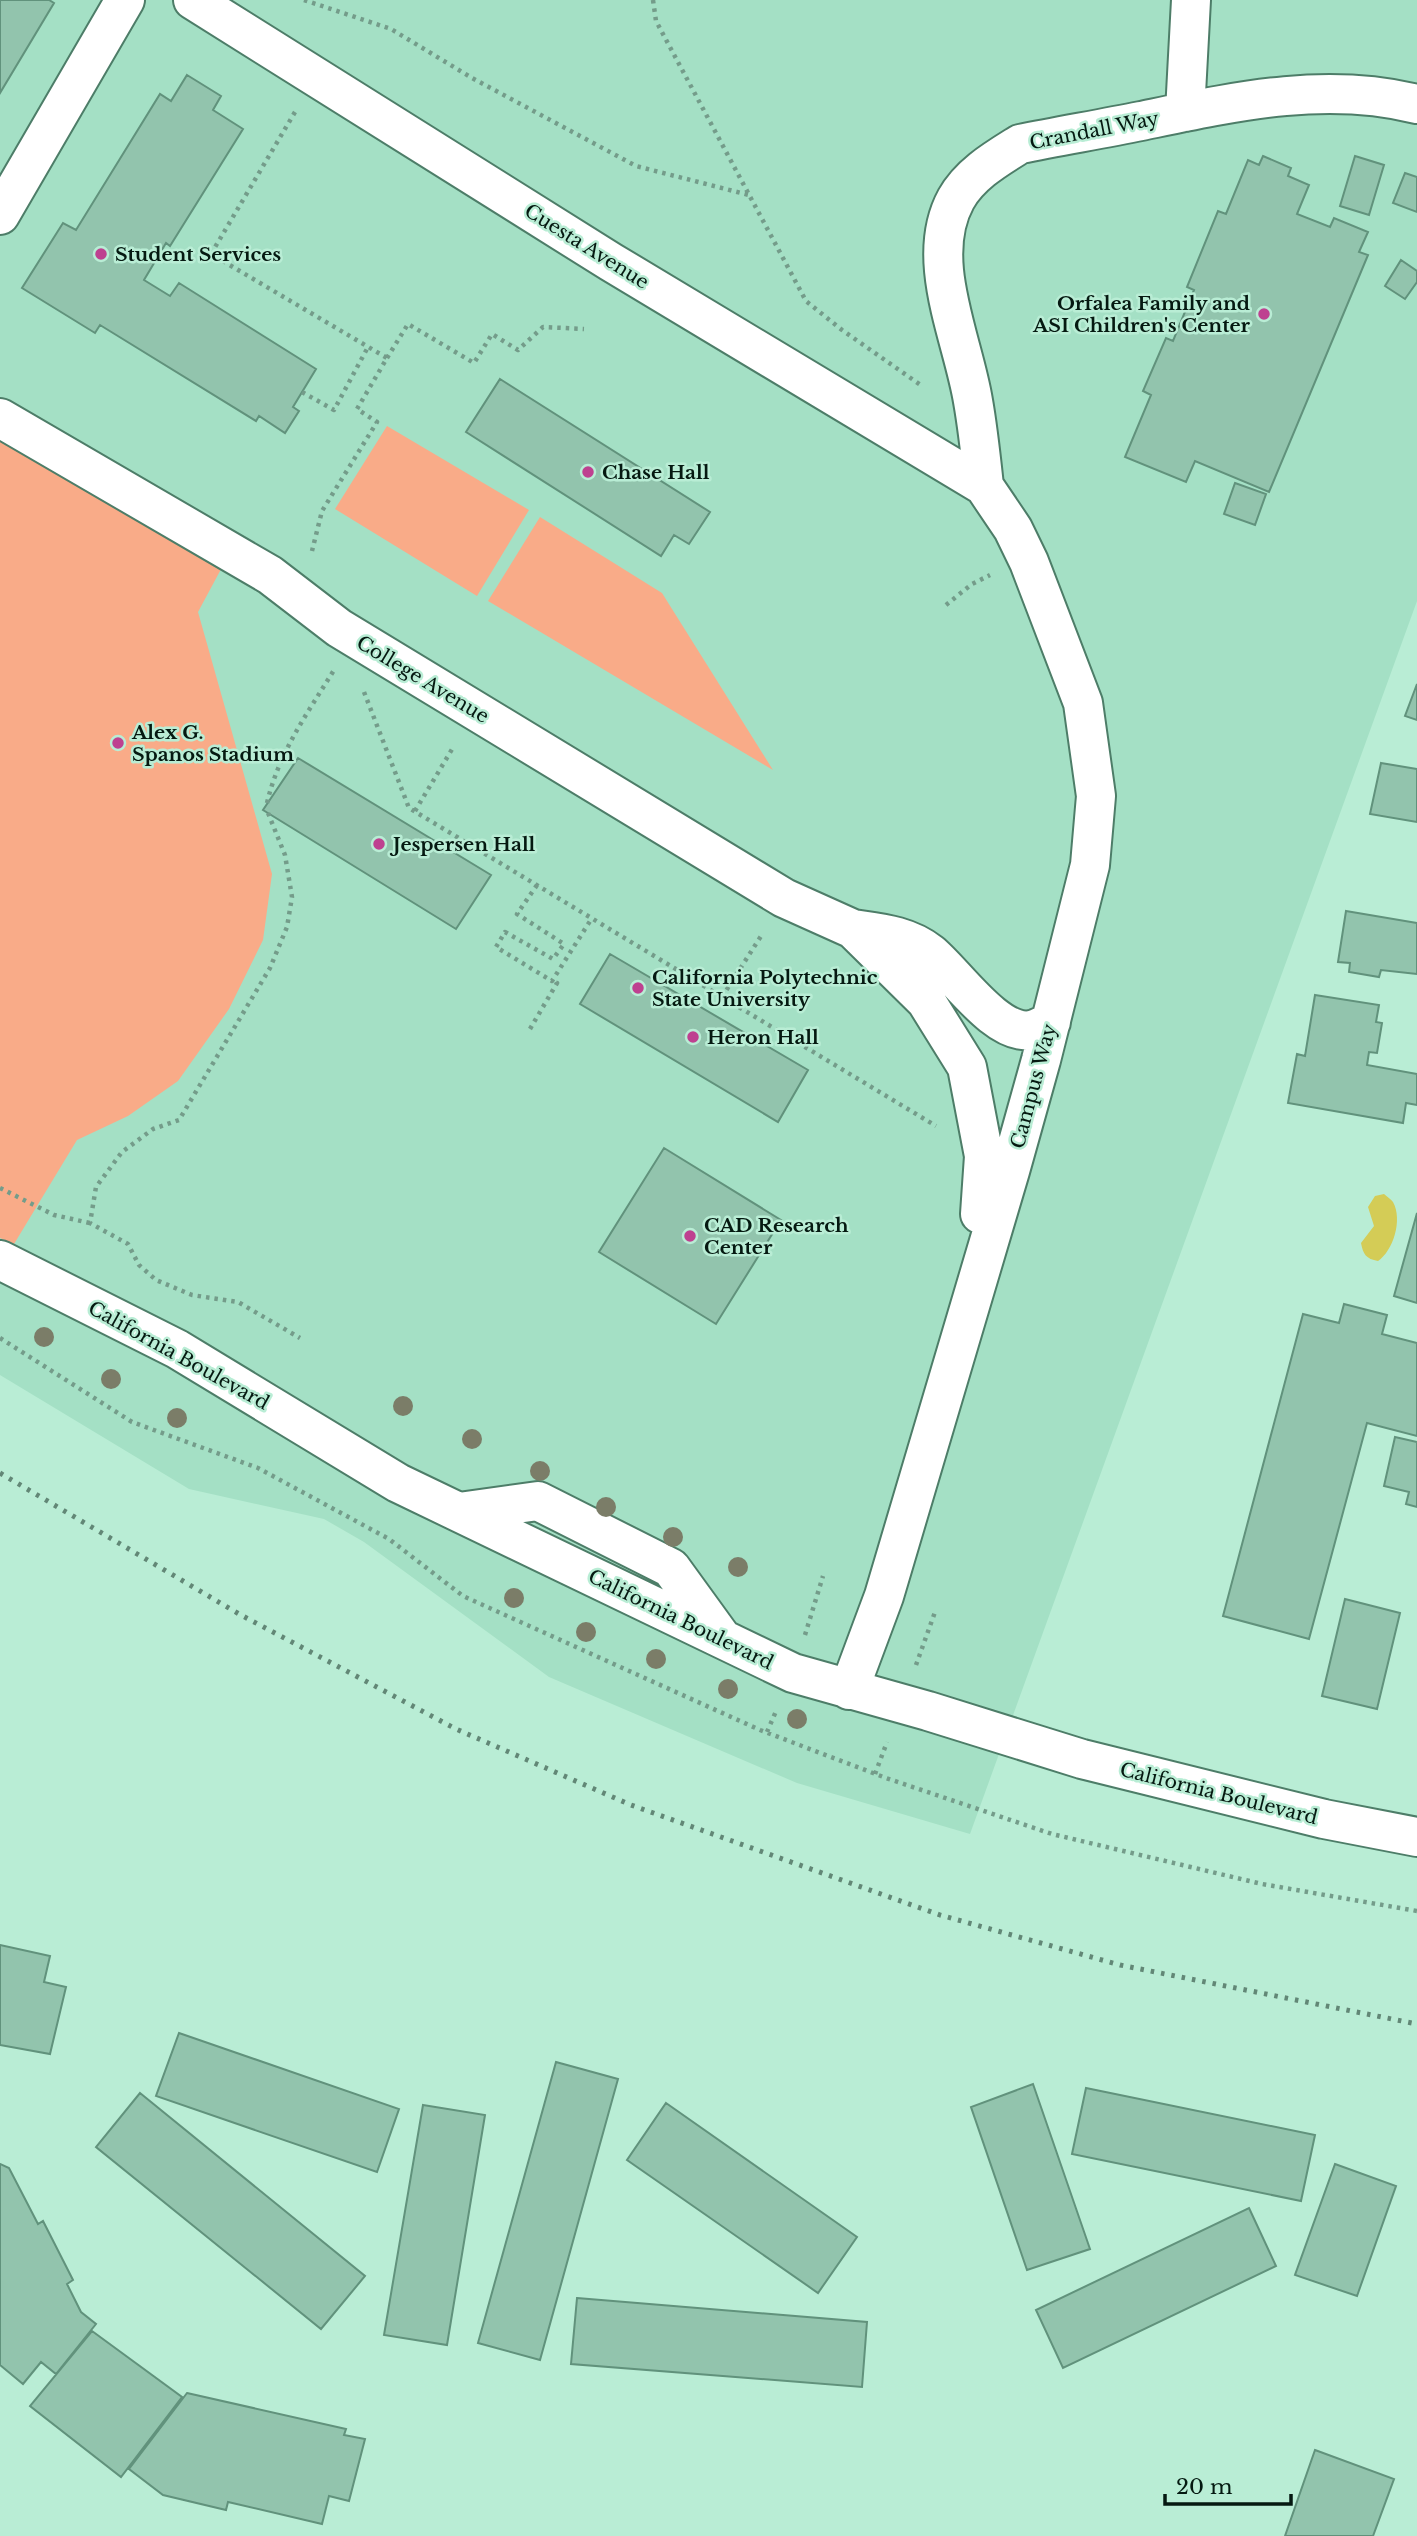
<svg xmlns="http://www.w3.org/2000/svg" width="1417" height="2536" font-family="'Libre Baskerville',serif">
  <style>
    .built { fill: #a4e0c5 }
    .green { fill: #f9ab88 }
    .water { fill: #d4cc56 }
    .building { fill: #92c4ad; stroke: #61927c; stroke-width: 2 }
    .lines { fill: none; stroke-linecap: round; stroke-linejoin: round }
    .minor-casing { stroke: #4d7d68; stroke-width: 42 }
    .path { stroke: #749c8a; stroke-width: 4.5; stroke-dasharray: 3.5 5; stroke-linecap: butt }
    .minor { stroke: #fff; stroke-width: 38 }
    .rail { stroke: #628776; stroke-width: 5; stroke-dasharray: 3.5 7; stroke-linecap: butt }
    .tree { fill: #7b7d68 }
    .poi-dot { fill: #be4190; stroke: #b9edd5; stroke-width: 2.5 }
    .labels { text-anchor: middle; stroke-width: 5; stroke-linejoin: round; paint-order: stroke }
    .street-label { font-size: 19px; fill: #051911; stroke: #b9edd5 }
    .poi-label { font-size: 19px; font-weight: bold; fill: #051911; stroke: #b9edd5; text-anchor: start }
  </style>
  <rect width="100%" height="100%" fill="#b9edd5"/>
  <path class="built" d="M 0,0 L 1417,0 L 1417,601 L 970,1834 L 797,1783 L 549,1677 L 364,1542 L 324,1519 L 189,1489 L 0,1375 Z"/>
  <path class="green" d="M 387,426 L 529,510 L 477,596 L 335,509 Z
    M 0,432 L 227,558 L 198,612 L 272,874 L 263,940 L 229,1009 L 178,1081 L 128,1116 L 77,1140 L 14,1244 L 0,1238 Z
    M 540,517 L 662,593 L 773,770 L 488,601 Z"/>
  <path class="water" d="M 1384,1194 C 1387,1197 1391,1199 1393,1202 C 1403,1220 1393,1251 1378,1261 C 1366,1259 1363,1254 1361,1243 L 1374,1226 L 1368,1207 L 1375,1196 Z"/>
  <path class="building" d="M 0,0 L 49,0 L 54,3 L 0,93 Z
    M 187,75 L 221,96 L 213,110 L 243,129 L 170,246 L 166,243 L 144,280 L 170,296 L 179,283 L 316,369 L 293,407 L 299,411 L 285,433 L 259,416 L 256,421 L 100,325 L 95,333 L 22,288 L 63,223 L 76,230 L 160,94 L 171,101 Z
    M 1263,156 L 1291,168 L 1288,176 L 1309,185 L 1297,214 L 1330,227 L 1334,218 L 1368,232 L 1359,252 L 1368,255 L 1269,492 L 1195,461 L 1186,482 L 1125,457 L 1151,395 L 1143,391 L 1166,338 L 1173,341 L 1194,290 L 1187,287 L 1218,211 L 1226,214 L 1248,160 L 1259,165 Z
    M 1355,156 L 1384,165 L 1369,215 L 1340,206 Z
    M 1405,173 L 1417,177 L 1417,212 L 1393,203 Z
    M 1401,260 L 1417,271 L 1417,282 L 1405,299 L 1385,286 Z
    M 500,379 L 710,512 L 689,544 L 674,535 L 661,556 L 466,432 Z
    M 1235,483 L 1266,494 L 1255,525 L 1224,514 Z
    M 1417,684 L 1417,720 L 1405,716 Z
    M 298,758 L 491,875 L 456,929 L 263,810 Z
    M 1381,763 L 1417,769 L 1417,822 L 1370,814 Z
    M 1346,911 L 1417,923 L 1417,974 L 1381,970 L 1379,977 L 1349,972 L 1350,963 L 1338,962 Z
    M 610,954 L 808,1070 L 778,1122 L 580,1004 Z
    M 1315,995 L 1379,1005 L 1376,1022 L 1382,1023 L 1377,1053 L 1369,1052 L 1367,1065 L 1417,1074 L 1417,1105 L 1406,1103 L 1403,1123 L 1288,1103 L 1297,1054 L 1305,1056 Z
    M 664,1148 L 781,1220 L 716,1324 L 599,1252 Z
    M 1417,1213 L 1417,1303 L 1394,1296 Z
    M 1344,1304 L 1387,1315 L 1382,1334 L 1417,1343 L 1417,1436 L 1367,1423 L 1309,1639 L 1223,1616 L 1303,1314 L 1339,1323 Z
    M 1395,1437 L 1417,1442 L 1417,1507 L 1406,1504 L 1409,1492 L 1384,1486 Z
    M 1345,1599 L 1400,1613 L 1377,1709 L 1322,1696 Z
    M 0,1945 L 50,1956 L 44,1982 L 66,1987 L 50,2054 L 0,2045 Z
    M 179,2033 L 399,2109 L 377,2172 L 156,2096 Z
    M 556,2062 L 618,2079 L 540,2360 L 478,2343 Z
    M 1033,2084 L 1090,2249 L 1027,2270 L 971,2107 Z
    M 1086,2088 L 1315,2135 L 1301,2201 L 1072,2154 Z
    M 140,2093 L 365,2276 L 321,2329 L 96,2147 Z
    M 666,2103 L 857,2237 L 818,2293 L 627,2160 Z
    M 423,2105 L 485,2115 L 447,2345 L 384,2335 Z
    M 0,2164 L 9,2168 L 38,2224 L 43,2221 L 73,2280 L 67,2284 L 81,2312 L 96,2324 L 56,2374 L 41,2362 L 23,2384 L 0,2365 Z
    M 1335,2164 L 1396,2186 L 1357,2296 L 1295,2275 Z
    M 1249,2208 L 1276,2266 L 1063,2368 L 1036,2310 Z
    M 577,2298 L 867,2322 L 862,2387 L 571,2364 Z
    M 92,2331 L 182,2397 L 121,2477 L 30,2406 Z
    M 187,2393 L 346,2429 L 344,2435 L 365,2439 L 349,2501 L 329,2496 L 322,2524 L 228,2502 L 226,2510 L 163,2495 L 129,2469 Z
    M 1315,2450 L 1394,2479 L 1373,2536 L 1285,2536 Z"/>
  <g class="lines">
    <defs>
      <path id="minor" d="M 193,0 L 611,262 L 984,486 L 1013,529 L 1029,562 L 1083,703 L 1096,796 L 1090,865 L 1041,1060 L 1010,1171 L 884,1596 L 849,1690
        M 1185,112 L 1191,0
        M 0,215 L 125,0
        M 0,418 L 270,575 L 339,628 L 784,898 L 853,929 L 926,1001 L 967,1067 L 984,1156 L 980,1214
        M 984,486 C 981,458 978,429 973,401 C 963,339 923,259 956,199 C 970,174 996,159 1020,144 C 1060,136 1101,129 1141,121 C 1233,102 1324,81 1417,104
        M 853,929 C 880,933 907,935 930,953 C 954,972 996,1036 1031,1030 C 1037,1029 1045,1024 1051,1022
        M 0,1260 L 177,1349 L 398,1483 L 793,1673 L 928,1711 L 1082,1759 L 1324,1819 L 1417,1837
        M 459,1512 L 538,1501 L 671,1568 L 721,1637"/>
    </defs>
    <use href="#minor" class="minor-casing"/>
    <path class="path" d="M 304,0 L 391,29 L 472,78 L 636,166 L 749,195
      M 653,0 L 656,21 L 806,301 L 842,330 L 922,386
      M 295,112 L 211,254 L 387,358 L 357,409 L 377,422 L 322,511 L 312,551
      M 387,358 L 408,324 L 474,363 L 492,334 L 518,350 L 543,327 L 584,329
      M 302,392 L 334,410 L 368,347
      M 946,605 L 972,584 L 990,575
      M 364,692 L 409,808 L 936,1126
      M 267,803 C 279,752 307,714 334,670
      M 415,811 L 454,746
      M 268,813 L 285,855 L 292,897 L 287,927 L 270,968 L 179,1120 L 153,1129 L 122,1152 L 96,1187 L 90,1223 L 128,1244 L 139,1265 L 156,1280 L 192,1295 L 238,1302 L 300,1338
      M 537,885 L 517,914 L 564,944 L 553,959 L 505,932 L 496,947 L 552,981 L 592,918
      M 722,997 L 763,933
      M 530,1029 L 557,983 L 552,981
      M 0,1188 L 54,1215 L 90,1223
      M 0,1338 L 132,1422 L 258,1468 L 389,1539 L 463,1596 L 760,1730 L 886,1778 L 1052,1834 L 1262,1884 L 1417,1911
      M 805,1635 L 823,1576
      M 916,1665 L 935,1612
      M 767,1732 L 777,1709
      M 875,1774 L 887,1742"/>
    <use href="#minor" class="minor"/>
    <path class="rail" d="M 0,1473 L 239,1614 L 456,1729 L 631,1805 L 940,1915 L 1120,1965 L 1417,2024"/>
  </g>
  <g class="tree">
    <circle cx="44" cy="1337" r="10"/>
    <circle cx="111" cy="1379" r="10"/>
    <circle cx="403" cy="1406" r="10"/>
    <circle cx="177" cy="1418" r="10"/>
    <circle cx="472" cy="1439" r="10"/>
    <circle cx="540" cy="1471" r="10"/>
    <circle cx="606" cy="1507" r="10"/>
    <circle cx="673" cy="1537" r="10"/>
    <circle cx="738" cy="1567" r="10"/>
    <circle cx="514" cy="1598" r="10"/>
    <circle cx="586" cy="1632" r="10"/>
    <circle cx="656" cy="1659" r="10"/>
    <circle cx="728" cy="1689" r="10"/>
    <circle cx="797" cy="1719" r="10"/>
  </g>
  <g class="poi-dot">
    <circle cx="101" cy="254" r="7"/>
    <circle cx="1264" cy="314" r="7"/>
    <circle cx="588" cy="472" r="7"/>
    <circle cx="118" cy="743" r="7"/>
    <circle cx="379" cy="844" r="7"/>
    <circle cx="638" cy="988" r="7"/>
    <circle cx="693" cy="1037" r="7"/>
    <circle cx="690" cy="1236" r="7"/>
  </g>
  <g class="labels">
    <g class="street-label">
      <text transform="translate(1094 130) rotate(-11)" y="7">Crandall Way</text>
      <text transform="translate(587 246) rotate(32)" y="7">Cuesta Avenue</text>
      <text transform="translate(423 679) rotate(31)" y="7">College Avenue</text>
      <text transform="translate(1033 1086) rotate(-75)" y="7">Campus Way</text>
      <text transform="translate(179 1355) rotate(29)" y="7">California Boulevard</text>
      <text transform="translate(681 1619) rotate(26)" y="7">California Boulevard</text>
      <text transform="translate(1219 1793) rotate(14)" y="7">California Boulevard</text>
    </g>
    <g class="poi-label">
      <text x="115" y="261">Student Services</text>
      <text x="1250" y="310" text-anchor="end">Orfalea Family and<tspan x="1250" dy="22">ASI Children's Center</tspan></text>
      <text x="602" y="479">Chase Hall</text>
      <text x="132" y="739">Alex G.<tspan x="132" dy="22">Spanos Stadium</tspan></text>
      <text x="393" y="851">Jespersen Hall</text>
      <text x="652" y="984">California Polytechnic<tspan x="652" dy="22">State University</tspan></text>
      <text x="707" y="1044">Heron Hall</text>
      <text x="704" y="1232">CAD Research<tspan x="704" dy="22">Center</tspan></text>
    </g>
  </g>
  <path d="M1165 2494v10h126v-10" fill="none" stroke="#051911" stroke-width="3.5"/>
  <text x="1176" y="2494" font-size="21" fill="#051911" stroke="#b9edd5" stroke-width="5" paint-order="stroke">20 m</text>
</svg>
